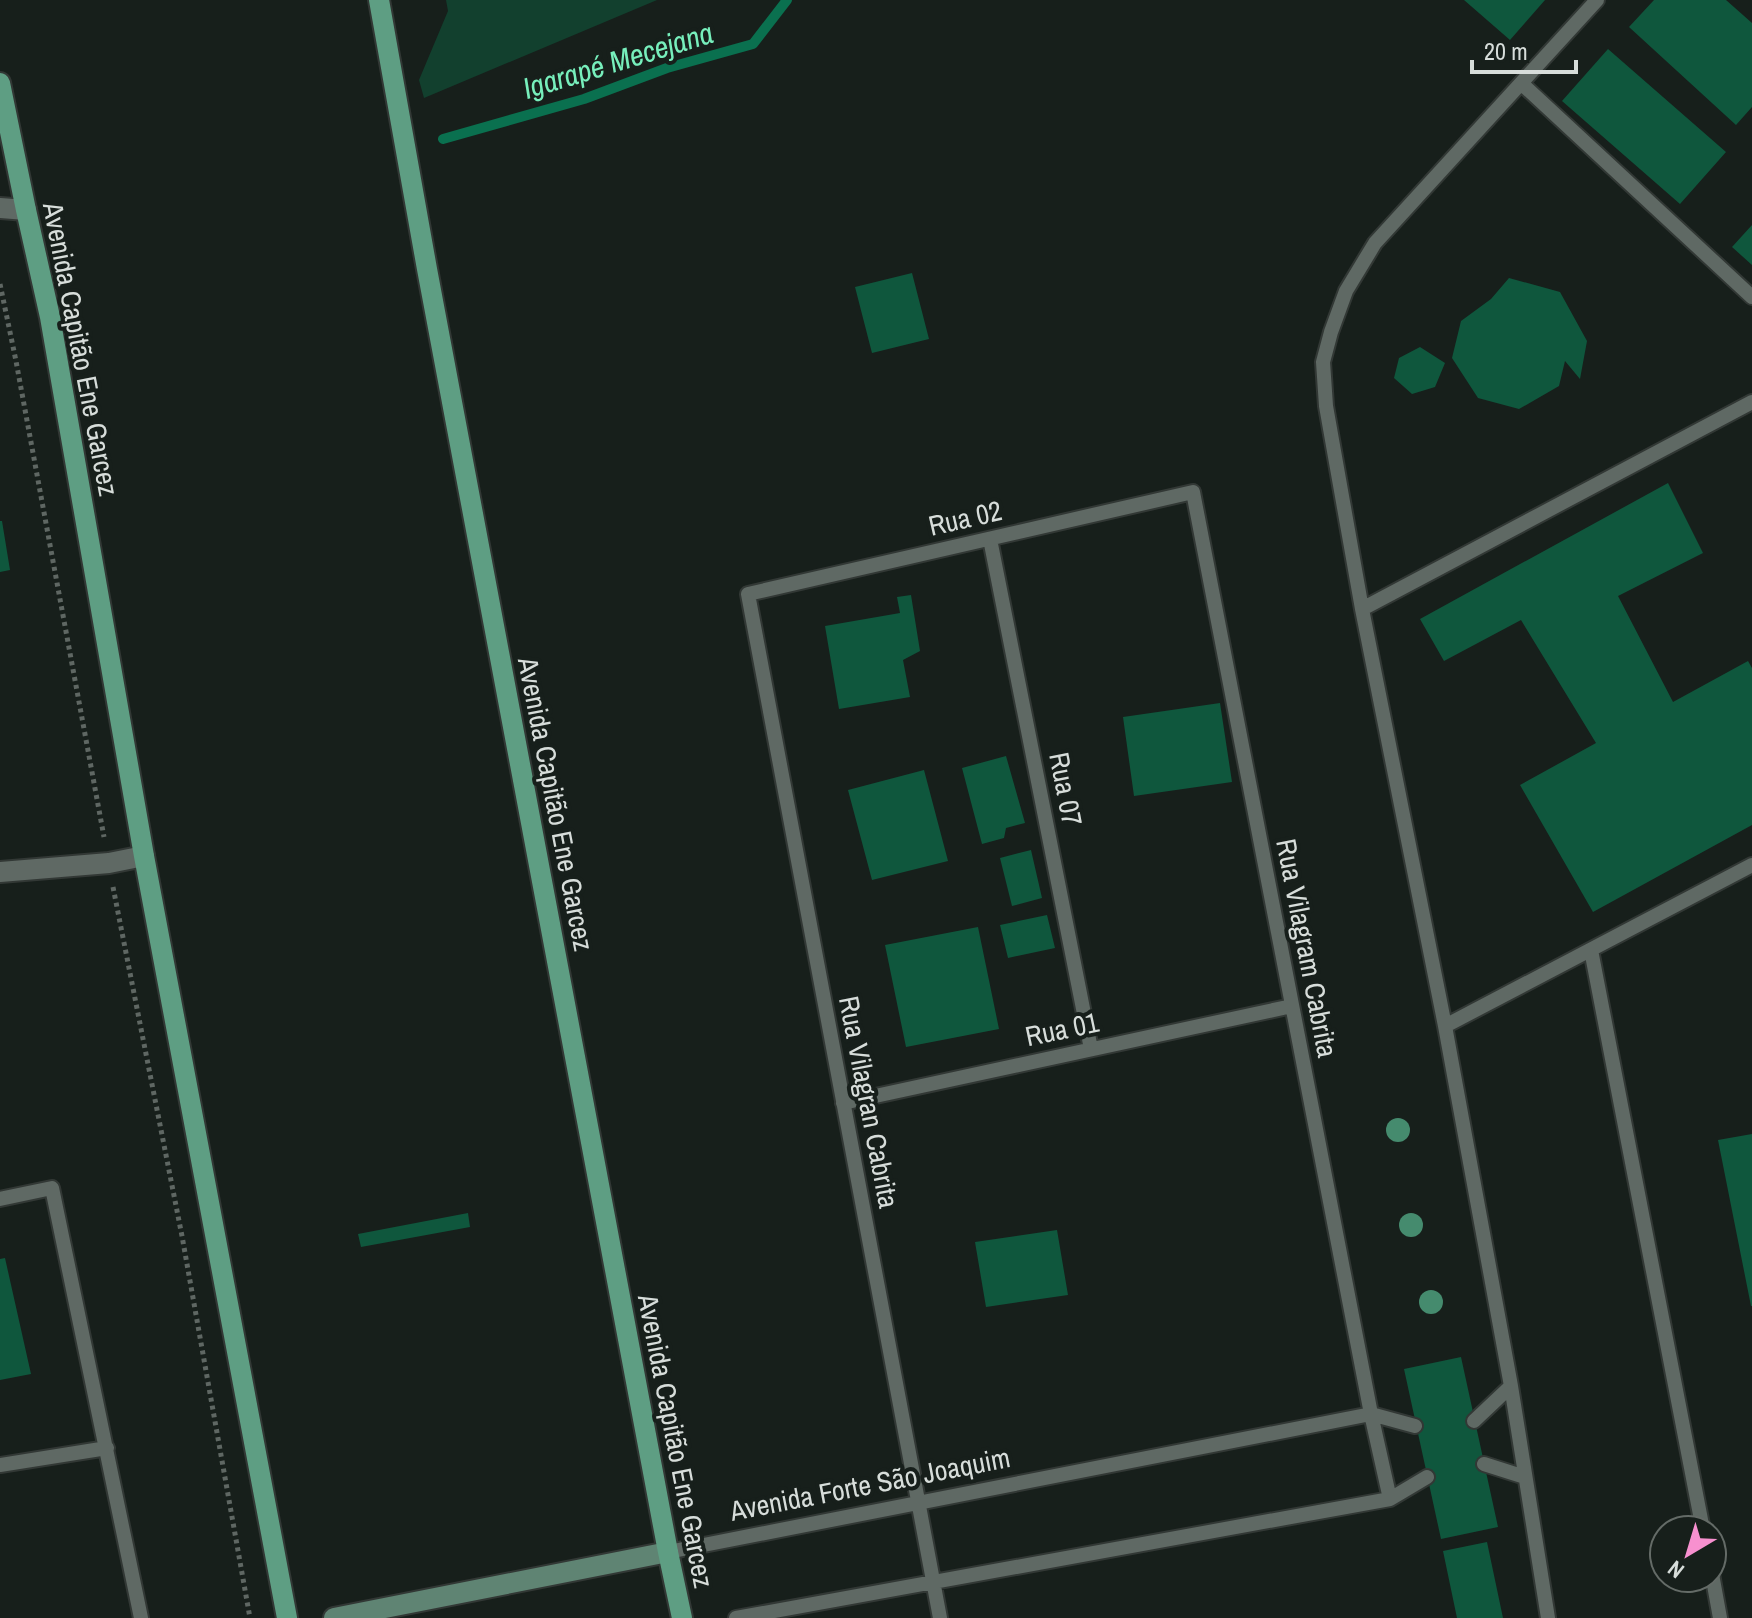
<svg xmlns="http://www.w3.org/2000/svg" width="1752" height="1618" font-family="'Archivo Narrow',sans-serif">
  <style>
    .green { fill: #12402e }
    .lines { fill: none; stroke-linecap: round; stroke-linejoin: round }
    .stream { stroke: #0a704f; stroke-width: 10 }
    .building { fill: #0f573d }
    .lane-casing { stroke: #323835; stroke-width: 18 }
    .street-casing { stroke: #323835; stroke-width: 24 }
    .secondary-casing { stroke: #323835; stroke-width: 24 }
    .primary-casing { stroke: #323835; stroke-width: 24 }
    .path { stroke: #5f6763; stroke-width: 5; stroke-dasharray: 4 4; stroke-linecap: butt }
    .lane { stroke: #5f6964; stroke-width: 14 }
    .street { stroke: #5f6964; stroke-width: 20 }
    .secondary { stroke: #5f8473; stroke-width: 20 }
    .primary { stroke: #5e9e83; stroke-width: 20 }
    .tree { fill: #458b6e }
    .labels { text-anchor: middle; stroke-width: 8; stroke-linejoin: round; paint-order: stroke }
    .street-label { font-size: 28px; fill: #d7ddda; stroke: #171f1b }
    .water-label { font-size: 30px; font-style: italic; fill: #77efbc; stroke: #171f1b }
  </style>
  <rect width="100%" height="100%" fill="#171f1b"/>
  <path class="green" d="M 446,0 L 657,0 L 424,98 L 419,80 L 448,11 Z"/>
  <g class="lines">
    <path class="stream" d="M 443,139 L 584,99 L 667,68 L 753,44 L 787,0"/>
  </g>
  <path class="building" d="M 1464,0 L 1545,0 L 1510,40 Z
    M 1654,0 L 1726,0 L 1752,23 L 1752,107 L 1736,125 L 1629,27 Z
    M 1608,49 L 1726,152 L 1680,204 L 1562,101 Z
    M 1752,225 L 1752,265 L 1732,247 Z
    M 912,273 L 929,339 L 872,353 L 855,287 Z
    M 1509,278 L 1560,292 L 1587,341 L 1580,379 L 1565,361 L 1559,386 L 1519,409 L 1478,398 L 1452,358 L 1461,321 L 1491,299 Z
    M 1420,347 L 1445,363 L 1435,387 L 1412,394 L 1394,378 L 1399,358 Z
    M 1668,483 L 1703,553 L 1618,596 L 1673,702 L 1748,661 L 1752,668 L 1752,825 L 1593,912 L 1520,785 L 1596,743 L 1521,620 L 1444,661 L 1420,619 Z
    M 0,521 L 2,521 L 10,570 L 0,572 Z
    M 911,595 L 920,651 L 903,660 L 910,697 L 839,709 L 825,626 L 900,613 L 897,597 Z
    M 1220,703 L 1232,782 L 1134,796 L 1123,717 Z
    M 1006,756 L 1025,823 L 1006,828 L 1004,838 L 982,844 L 962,768 Z
    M 924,770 L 948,861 L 872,880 L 848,790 Z
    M 1031,850 L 1042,898 L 1012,906 L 1000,858 Z
    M 1047,915 L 1055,948 L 1008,958 L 1000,925 Z
    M 978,927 L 999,1029 L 906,1047 L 885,945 Z
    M 1752,1134 L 1752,1306 L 1751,1306 L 1718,1140 Z
    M 468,1213 L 470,1227 L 361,1247 L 358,1234 Z
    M 1057,1230 L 1068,1295 L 986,1307 L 975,1242 Z
    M 5,1258 L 31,1374 L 0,1380 L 0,1259 Z
    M 1461,1357 L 1498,1527 L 1441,1539 L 1404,1369 Z
    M 1487,1542 L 1503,1618 L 1457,1618 L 1443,1551 Z"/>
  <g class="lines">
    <defs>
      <path id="lane" d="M 1521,83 L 1752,297
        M 990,539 L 1091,1049
        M 1362,609 L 1752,402
        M 1591,950 L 1703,1530
        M 1445,1026 L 1752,865
        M 843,1103 L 1292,1006
        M 0,1199 L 52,1188 L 141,1618
        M 1474,1421 L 1511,1386
        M 1484,1464 L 1525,1477
        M 0,1465 L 107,1448
        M 668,1552 L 1371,1414 L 1415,1426
        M 1712,1574 L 1720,1618
        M 736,1618 L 1390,1499 L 1427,1477
        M 940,1618 L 748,594 L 1193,492 L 1371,1414 L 1390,1499
        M 1548,1618 L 1511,1386 L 1445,1026 L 1362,609 L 1326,406 L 1323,362 L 1331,332 L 1346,291 L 1375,243 L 1597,0"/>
      <path id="street" d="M 0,208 L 26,210
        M 0,872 L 109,863 L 144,856"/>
      <path id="secondary" d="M 334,1618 L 668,1552"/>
      <path id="primary" d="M 379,0 L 427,269 L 668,1552 L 682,1618
        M 0,83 L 26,210 L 50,317 L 144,856 L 287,1618"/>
    </defs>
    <use href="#lane" class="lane-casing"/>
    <use href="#street" class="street-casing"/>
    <use href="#secondary" class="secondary-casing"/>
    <use href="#primary" class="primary-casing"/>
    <path class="path" d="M 0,284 L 16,361 L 104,837
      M 113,887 L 182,1236 L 250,1618"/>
    <use href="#lane" class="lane"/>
    <use href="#street" class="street"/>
    <use href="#secondary" class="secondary"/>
    <use href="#primary" class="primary"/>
  </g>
  <g class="tree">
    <circle cx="1398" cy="1130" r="12"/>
    <circle cx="1411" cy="1225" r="12"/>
    <circle cx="1431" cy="1302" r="12"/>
  </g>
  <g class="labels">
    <g class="street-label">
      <text transform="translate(81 349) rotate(79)" y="10">Avenida Capitão Ene Garcez</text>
      <text transform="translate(965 518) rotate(-13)" y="10">Rua 02</text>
      <text transform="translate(1066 789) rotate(79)" y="10">Rua 07</text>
      <text transform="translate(556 804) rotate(79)" y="10">Avenida Capitão Ene Garcez</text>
      <text transform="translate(1307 948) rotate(79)" y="10">Rua Vilagram Cabrita</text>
      <text transform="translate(1062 1029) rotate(-12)" y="10">Rua 01</text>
      <text transform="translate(869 1102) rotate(79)" y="10">Rua Vilagran Cabrita</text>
      <text transform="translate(676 1441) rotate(79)" y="10">Avenida Capitão Ene Garcez</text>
      <text transform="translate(870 1484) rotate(-11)" y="10">Avenida Forte São Joaquim</text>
    </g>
    <g class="water-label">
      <text transform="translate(618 61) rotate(-17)" y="10">Igarapé Mecejana</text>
    </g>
  </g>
  <g transform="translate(1688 1554) rotate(218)"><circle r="38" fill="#171f1b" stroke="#646b67" stroke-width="2"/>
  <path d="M0-6L14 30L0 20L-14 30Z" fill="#f790cf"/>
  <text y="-12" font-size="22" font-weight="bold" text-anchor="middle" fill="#d7ddda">N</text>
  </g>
  <path d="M1472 60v12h104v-12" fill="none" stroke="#d7ddda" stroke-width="4"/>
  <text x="1484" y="60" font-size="24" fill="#d7ddda" stroke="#171f1b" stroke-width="6" paint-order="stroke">20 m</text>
</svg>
